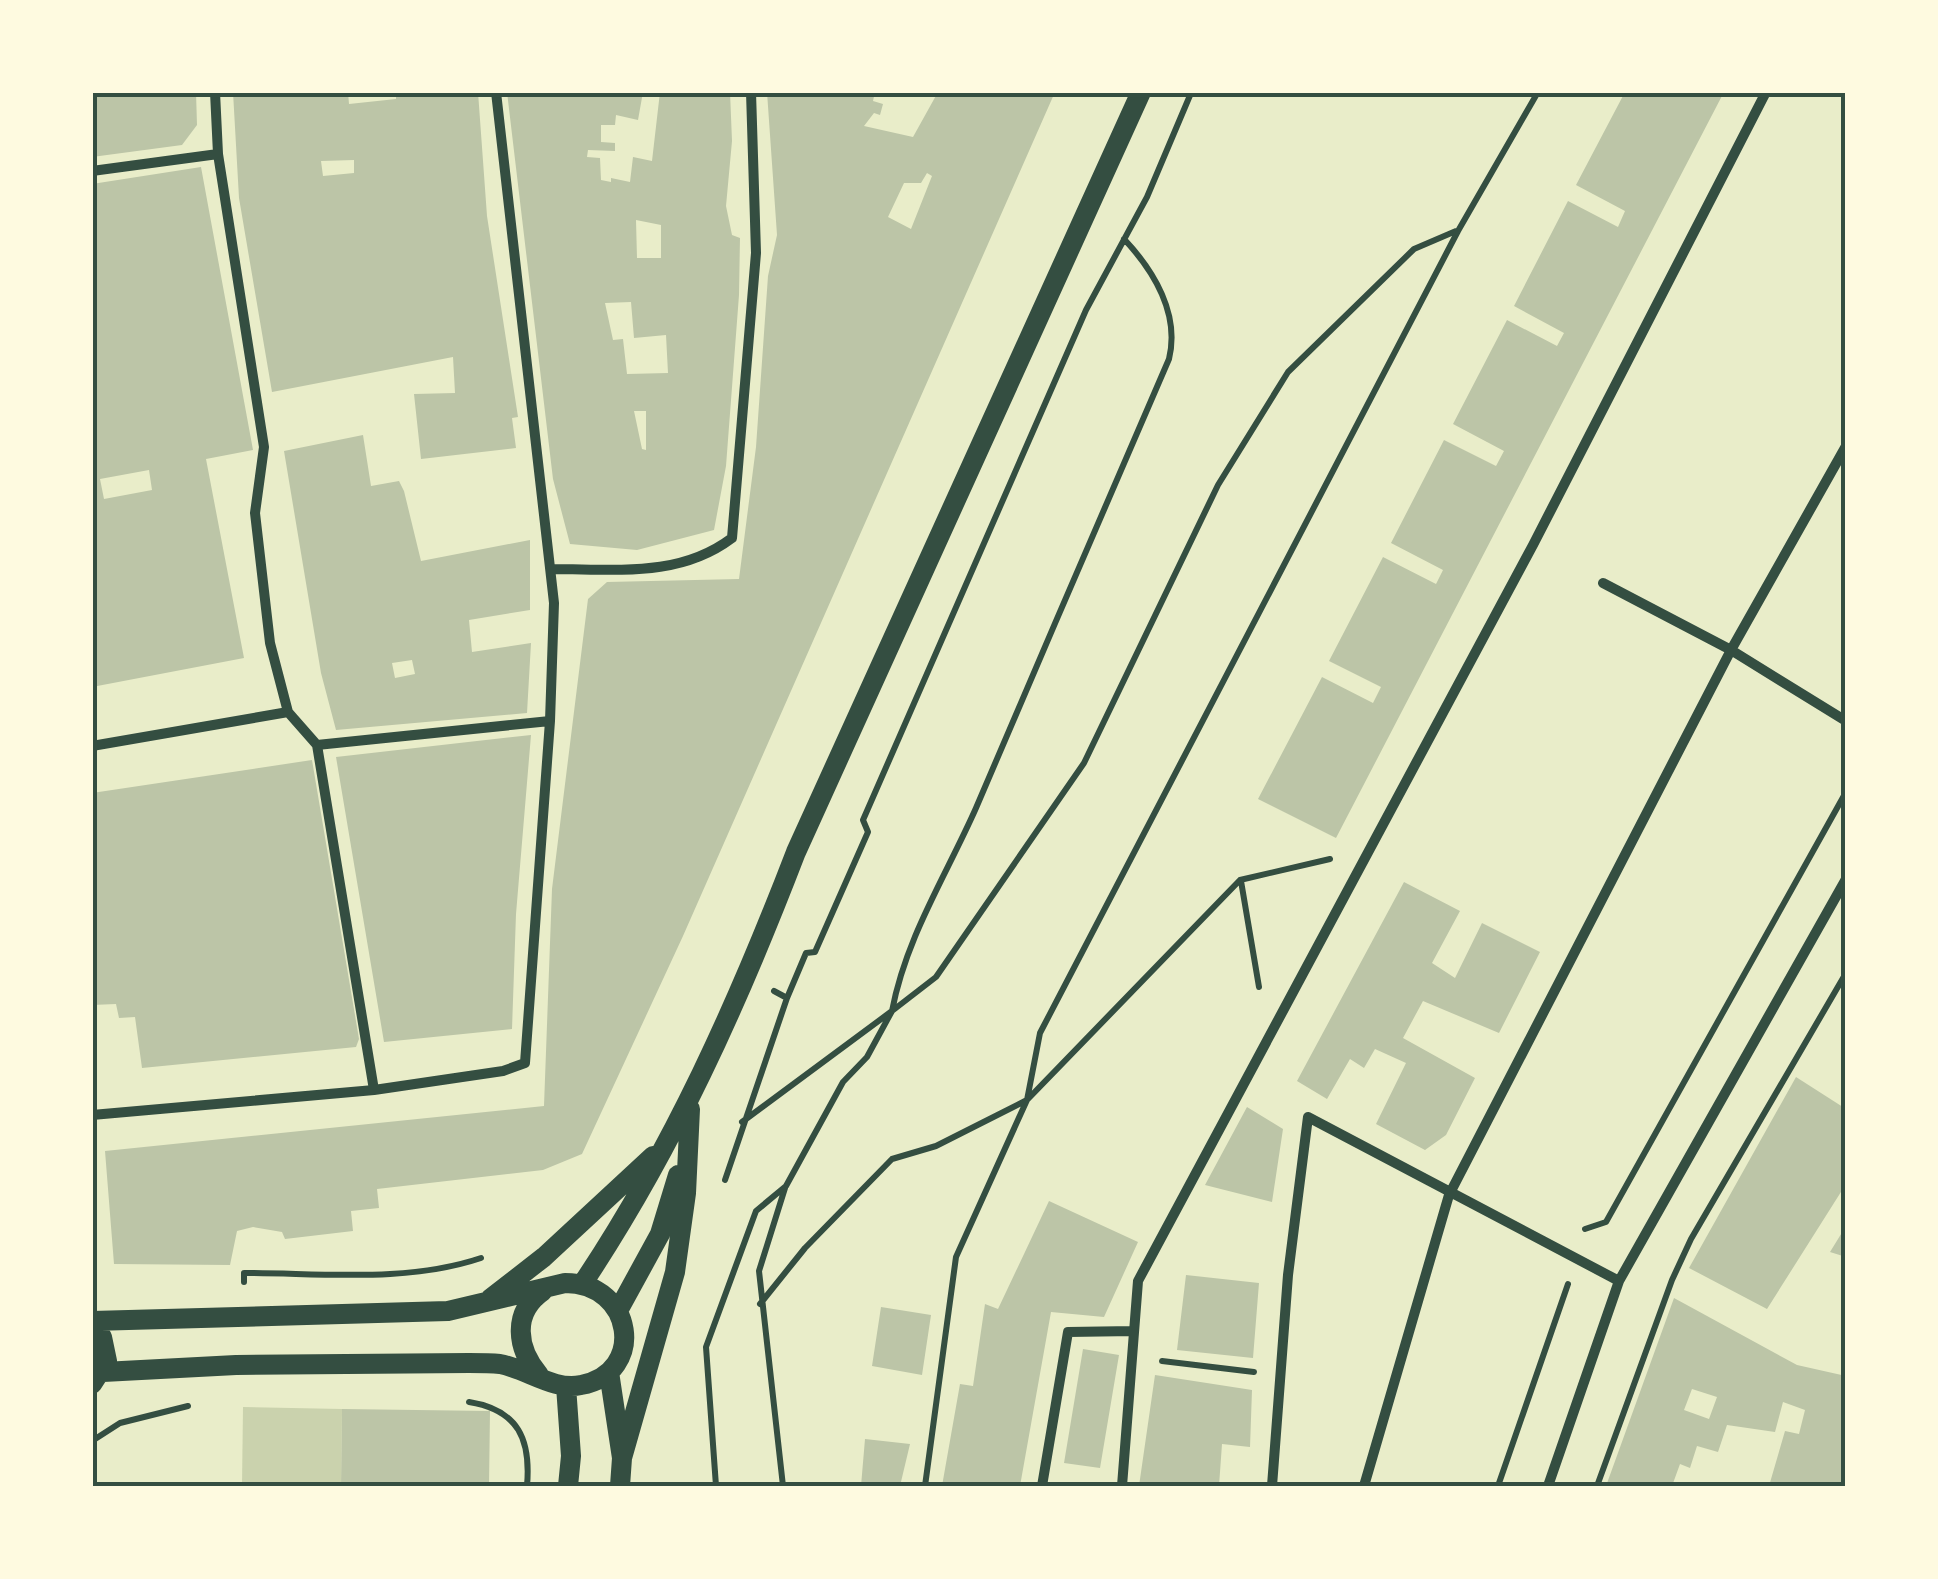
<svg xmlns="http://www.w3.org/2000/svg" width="1938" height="1579" font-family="'Zilla Slab',serif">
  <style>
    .green { fill: #cad2ad }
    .building { fill: #bcc5a7; fill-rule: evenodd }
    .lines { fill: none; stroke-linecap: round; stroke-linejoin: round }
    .path { stroke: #344e41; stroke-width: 6 }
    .minor { stroke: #344e41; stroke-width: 10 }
    .secondary { stroke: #344e41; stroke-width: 20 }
    .neatline { fill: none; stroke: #344e41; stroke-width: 4 }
  </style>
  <rect width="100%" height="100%" fill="#e9edc9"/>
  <path class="green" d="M 243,1407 L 342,1409 L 341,1486 L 242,1486 Z"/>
  <path class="building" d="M 101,92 L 196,92 L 197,125 L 182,145 L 92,157 L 92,94 Z
    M 233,92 L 348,92 L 349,104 L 396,99 L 396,92 L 478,92 L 487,216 L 518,417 L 512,418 L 516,448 L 421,459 L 414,394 L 455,393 L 453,357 L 272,392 L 239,198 ZM 354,160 L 354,173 L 323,176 L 321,161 Z
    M 507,92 L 643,92 L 638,120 L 616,115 L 615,125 L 601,125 L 601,142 L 615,143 L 615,151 L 588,150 L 587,157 L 600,158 L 601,180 L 611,182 L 611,178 L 630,182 L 633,157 L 652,161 L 660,92 L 730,92 L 732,141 L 726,206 L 732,235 L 740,238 L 739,295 L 726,466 L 714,530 L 637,550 L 570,544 L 553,479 ZM 636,220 L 661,225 L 661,258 L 637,258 ZM 631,302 L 634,338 L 666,335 L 668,373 L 627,374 L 623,339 L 613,340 L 605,303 ZM 634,411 L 646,411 L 646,450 L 642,449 Z
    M 767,92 L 875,92 L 873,101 L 883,104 L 880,115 L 874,113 L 864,126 L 913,137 L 938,92 L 1055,92 L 683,936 L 582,1154 L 543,1170 L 377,1189 L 379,1208 L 351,1211 L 353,1231 L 285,1239 L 282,1232 L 253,1227 L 237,1231 L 230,1265 L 114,1264 L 105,1151 L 544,1106 L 552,889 L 588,599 L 607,582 L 739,579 L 756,447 L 768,276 L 777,235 ZM 927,173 L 932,176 L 911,229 L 888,217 L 904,183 L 921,183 Z
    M 1625,92 L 1724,92 L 1336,838 L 1258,799 L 1322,677 L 1373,703 L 1381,687 L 1329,661 L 1383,557 L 1436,584 L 1443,570 L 1391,543 L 1444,440 L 1496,466 L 1504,451 L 1453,424 L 1507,320 L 1557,346 L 1564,333 L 1514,306 L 1568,201 L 1618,227 L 1625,211 L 1576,185 Z
    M 201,167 L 253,450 L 206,459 L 244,658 L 92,687 L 92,184 ZM 149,470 L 152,490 L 104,499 L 100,479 Z
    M 363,435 L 371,486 L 399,481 L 404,491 L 421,561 L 530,540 L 530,610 L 469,620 L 472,652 L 531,643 L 527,713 L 336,730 L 321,673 L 284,451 ZM 412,660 L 415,674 L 395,678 L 392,663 Z
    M 531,735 L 516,914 L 512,1029 L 384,1042 L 336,757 Z
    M 312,760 L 359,1039 L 356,1047 L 142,1068 L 135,1017 L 119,1018 L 116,1004 L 92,1005 L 92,793 Z
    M 1404,882 L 1460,911 L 1432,963 L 1455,978 L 1482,923 L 1540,952 L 1499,1033 L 1423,1001 L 1403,1038 L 1475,1078 L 1446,1135 L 1425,1150 L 1376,1124 L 1406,1063 L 1375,1049 L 1364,1068 L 1350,1059 L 1327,1099 L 1297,1081 Z
    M 1796,1077 L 1846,1109 L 1846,1184 L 1767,1309 L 1689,1268 Z
    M 1247,1107 L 1283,1129 L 1272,1202 L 1205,1185 Z
    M 1049,1201 L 1138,1242 L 1104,1317 L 1051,1312 L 1020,1486 L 942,1486 L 960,1384 L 973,1386 L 985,1304 L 998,1309 Z
    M 1846,1226 L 1846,1257 L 1830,1252 Z
    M 1186,1275 L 1259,1283 L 1253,1358 L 1177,1350 Z
    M 1674,1298 L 1797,1365 L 1846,1376 L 1846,1486 L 1769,1486 L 1785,1431 L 1799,1434 L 1805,1410 L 1783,1402 L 1775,1432 L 1727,1425 L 1718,1452 L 1697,1446 L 1690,1468 L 1680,1464 L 1672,1486 L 1606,1486 ZM 1692,1389 L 1717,1397 L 1709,1419 L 1684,1410 Z
    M 881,1307 L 931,1315 L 922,1375 L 872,1366 Z
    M 1083,1349 L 1119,1355 L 1100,1468 L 1064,1463 Z
    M 1155,1375 L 1252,1390 L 1250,1447 L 1222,1444 L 1219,1486 L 1139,1486 Z
    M 342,1409 L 490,1411 L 489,1486 L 341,1486 Z
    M 865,1439 L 910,1444 L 900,1486 L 861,1486 Z"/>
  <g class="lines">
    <path class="path" d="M 1241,881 L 1259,987
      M 787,998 L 806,953 L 815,952 L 868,832 L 863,820 L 1086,310 L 1147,197 L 1191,93
      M 742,1122 L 892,1011 C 906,937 946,876 976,808 C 1040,658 1104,509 1169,359 C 1180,314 1154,271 1124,239
      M 725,1180 L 787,998 L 774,991
      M 1585,1229 L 1606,1222 L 1846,792
      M 244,1282 L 244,1273 C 321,1273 407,1283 481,1258
      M 760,1304 L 805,1248 L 892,1159 L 936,1146 L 1027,1100 L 1240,880 L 1330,859
      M 1162,1361 L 1254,1372
      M 469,1402 C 519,1410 531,1440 527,1486
      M 92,1441 L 120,1423 L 188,1406
      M 716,1486 L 706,1347 L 756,1211 L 786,1186 L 843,1082 L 867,1057 L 892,1011 L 936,977 L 1084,763 L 1218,485 L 1288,372 L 1414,249 L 1456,231
      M 783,1486 L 759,1271 L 785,1188
      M 925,1486 L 956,1257 L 1027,1100 L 1040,1033 L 1458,231 L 1538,92
      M 1498,1486 L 1568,1284
      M 1597,1486 L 1672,1280 L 1691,1239 L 1846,973"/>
    <path class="minor" d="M 215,92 L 218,154 L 264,447 L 255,513 L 270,643 L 288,712 L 317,745 L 374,1090
      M 92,171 L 218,154
      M 552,569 C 616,569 679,578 732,538 L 756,253 L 751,92
      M 1603,583 L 1731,650 L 1846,721
      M 317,745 L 550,721
      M 92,746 L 288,712
      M 92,1115 L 374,1090 L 503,1071 L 525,1063 L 550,721 L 554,603 L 496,92
      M 1042,1486 L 1068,1332 L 1134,1331
      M 1122,1486 L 1138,1281 L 1533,545 L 1766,92
      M 1272,1486 L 1288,1275 L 1308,1117 L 1619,1281
      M 1364,1486 L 1449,1195 L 1731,650 L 1846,446
      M 1548,1486 L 1619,1281 L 1846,879"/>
    <path class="secondary" d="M 583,1283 C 673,1148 738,1003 796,852 L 1141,92
      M 490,1299 L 544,1257 L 653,1156
      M 619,1309 L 660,1234 L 678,1175
      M 92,1321 L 448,1311 L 565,1283 C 634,1283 647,1373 581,1385 C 554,1391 527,1369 500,1364 C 490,1363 479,1363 469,1363 L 236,1365 L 103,1372
      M 92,1327 L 102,1337 L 107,1361 L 92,1384
      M 609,1372 L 622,1458 L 620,1486
      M 539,1375 C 517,1349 511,1313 543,1291
      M 566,1386 L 571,1456 L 568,1486
      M 622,1458 L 675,1272 L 686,1193 L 690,1109"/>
  </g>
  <rect width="1938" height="1579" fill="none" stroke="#fefae0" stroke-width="190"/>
  <rect x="95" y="95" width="1748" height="1389" class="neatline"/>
</svg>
